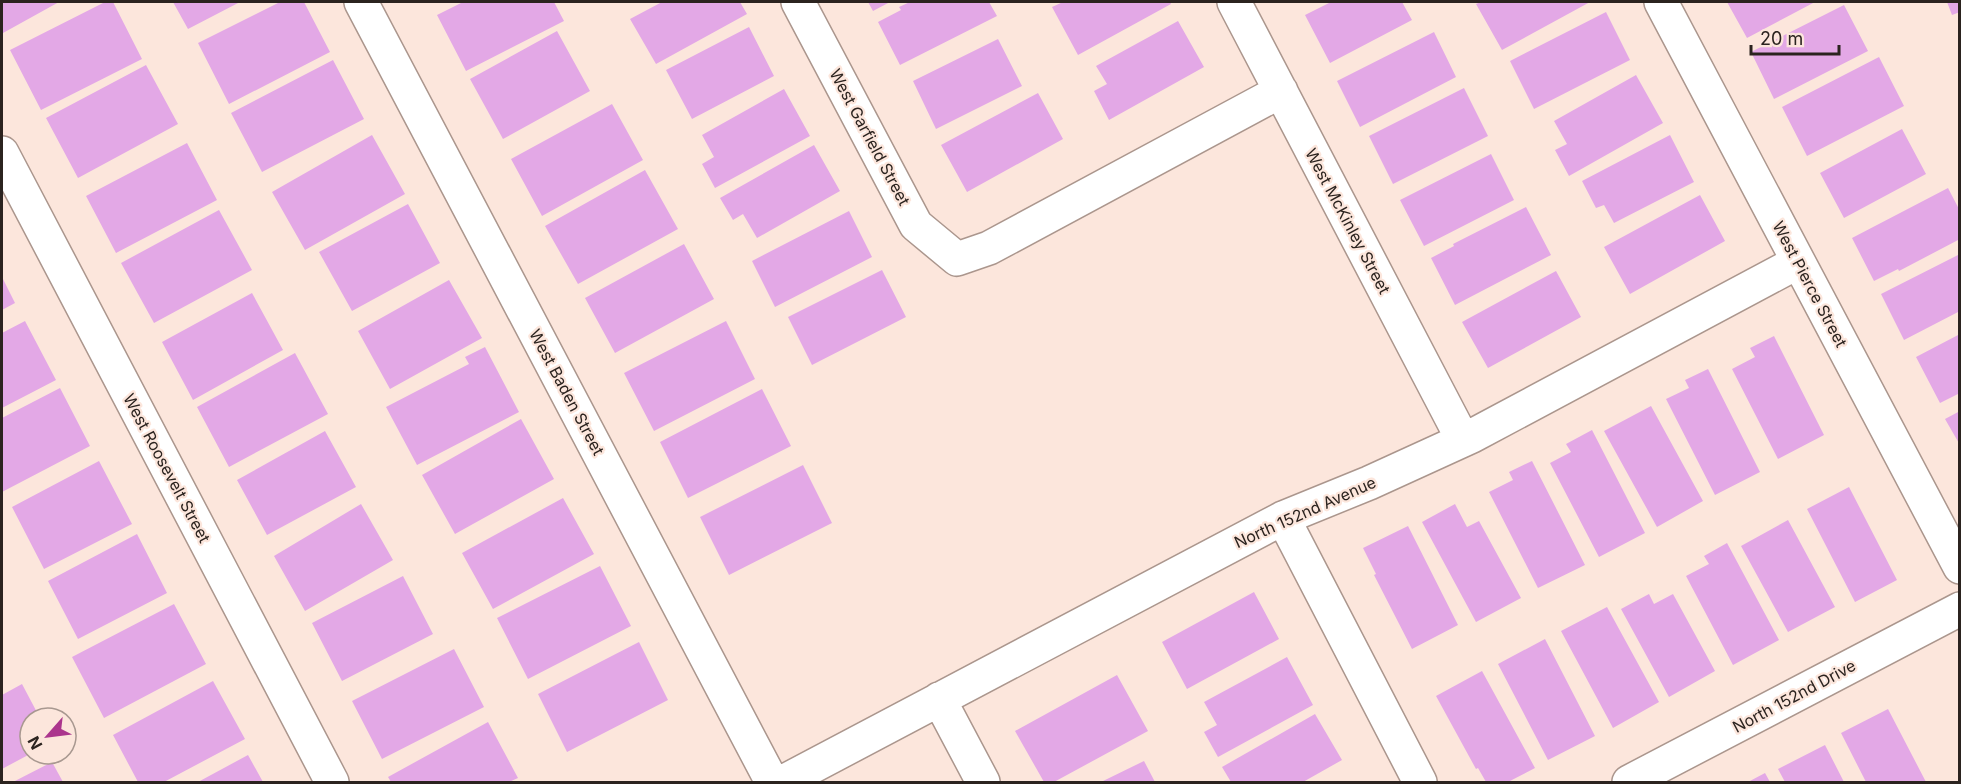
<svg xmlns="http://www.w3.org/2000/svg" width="1961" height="784" font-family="Inter,sans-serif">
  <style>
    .building { fill: #e3a8e6 }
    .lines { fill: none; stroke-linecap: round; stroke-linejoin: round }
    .street-casing { stroke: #ab968d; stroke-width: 36 }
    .street { stroke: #fff; stroke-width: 33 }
    .labels { text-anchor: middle; stroke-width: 4.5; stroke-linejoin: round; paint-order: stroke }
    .street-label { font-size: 16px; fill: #2b231f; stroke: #fce6dc }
  </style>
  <rect width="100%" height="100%" fill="#fce6dc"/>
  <path class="building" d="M 2,2 L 59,2 L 3,33 Z
    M 105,2 L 113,2 L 142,59 L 41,110 L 10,50 Z
    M 173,2 L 240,2 L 188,29 Z
    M 280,2 L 304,2 L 330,52 L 229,104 L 198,43 Z
    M 463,2 L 554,2 L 564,21 L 466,71 L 437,15 Z
    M 662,2 L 740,2 L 747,14 L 656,64 L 630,19 Z
    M 868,2 L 890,2 L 873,11 Z
    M 910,2 L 989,2 L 997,16 L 900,65 L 878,22 L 901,10 L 899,7 Z
    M 1063,2 L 1170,2 L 1171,4 L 1078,55 L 1052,7 Z
    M 1331,2 L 1402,2 L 1412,20 L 1330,63 L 1305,15 Z
    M 1481,2 L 1590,2 L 1502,50 L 1476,4 Z
    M 1727,2 L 1815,2 L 1747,38 Z
    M 1947,2 L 1960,2 L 1960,12 L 1952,15 Z
    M 1844,5 L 1868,51 L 1774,99 L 1751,52 Z
    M 1606,12 L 1630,60 L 1534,109 L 1510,61 Z
    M 1178,21 L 1204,67 L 1109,120 L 1094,91 L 1107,84 L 1096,66 Z
    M 749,27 L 774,76 L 692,119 L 666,70 Z
    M 557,31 L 590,91 L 503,139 L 470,79 Z
    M 1434,32 L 1456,77 L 1360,127 L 1337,81 Z
    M 998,39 L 1022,86 L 936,129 L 913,81 Z
    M 1879,57 L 1904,106 L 1807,156 L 1782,107 Z
    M 333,60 L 364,119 L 262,172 L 231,113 Z
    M 146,65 L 178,124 L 78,178 L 46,118 Z
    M 1636,75 L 1663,123 L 1569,176 L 1555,150 L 1567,144 L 1554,121 Z
    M 1464,88 L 1488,136 L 1393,184 L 1369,136 Z
    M 784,89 L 810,136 L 715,188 L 702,164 L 714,157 L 702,135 Z
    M 1038,93 L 1063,139 L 967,192 L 941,145 Z
    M 612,104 L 643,160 L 542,216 L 511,159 Z
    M 1902,129 L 1926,174 L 1844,218 L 1820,173 Z
    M 372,135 L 405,194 L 305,250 L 272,192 Z
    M 1670,135 L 1694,182 L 1614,223 L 1604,205 L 1596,208 L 1582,181 Z
    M 187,143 L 217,200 L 116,253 L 86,196 Z
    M 814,145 L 840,191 L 757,238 L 743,214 L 733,220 L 720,198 Z
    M 1491,154 L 1514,200 L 1424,246 L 1400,200 Z
    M 645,170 L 678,229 L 578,284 L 545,226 Z
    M 1948,188 L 1960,211 L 1960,239 L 1899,271 L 1898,269 L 1874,281 L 1852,238 Z
    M 1700,195 L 1725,241 L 1630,294 L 1604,247 Z
    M 408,204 L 440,263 L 352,311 L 319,252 Z
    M 1526,207 L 1551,255 L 1455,305 L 1431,258 L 1454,246 L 1453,244 Z
    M 219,210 L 252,270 L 154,323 L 121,263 Z
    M 849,211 L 872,257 L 775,307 L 752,261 Z
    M 684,244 L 714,299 L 615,353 L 585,298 Z
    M 1960,254 L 1960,311 L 1904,340 L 1881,294 Z
    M 882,270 L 906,317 L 812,365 L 788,317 Z
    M 1556,271 L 1581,317 L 1488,368 L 1462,322 Z
    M 2,277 L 15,303 L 2,310 Z
    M 449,280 L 482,338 L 390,389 L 358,331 Z
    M 252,293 L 283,350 L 193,400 L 162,342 Z
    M 25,321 L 56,380 L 2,408 L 2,333 Z
    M 726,321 L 755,379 L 654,431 L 624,373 Z
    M 1960,334 L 1960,393 L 1940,403 L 1916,357 Z
    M 1774,336 L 1824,435 L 1778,459 L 1732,369 L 1755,357 L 1750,348 Z
    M 485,347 L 519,412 L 417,465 L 386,407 L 469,364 L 465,357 Z
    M 295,353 L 328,414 L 229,467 L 197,407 Z
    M 1708,369 L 1760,472 L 1715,495 L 1666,399 L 1689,388 L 1685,380 Z
    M 60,388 L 90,446 L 2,492 L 2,418 Z
    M 762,389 L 791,446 L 688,498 L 660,442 Z
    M 1651,406 L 1703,501 L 1657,527 L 1604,431 Z
    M 1960,411 L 1960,445 L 1945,419 Z
    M 521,419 L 554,479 L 455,534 L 422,475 Z
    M 1592,430 L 1645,533 L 1599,557 L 1550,463 L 1571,452 L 1566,444 Z
    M 325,431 L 356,487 L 267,535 L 237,480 Z
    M 99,461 L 132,524 L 44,569 L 12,507 Z
    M 1532,461 L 1585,565 L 1538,588 L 1489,492 L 1513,480 L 1509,472 Z
    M 803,465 L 832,523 L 729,575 L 700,517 Z
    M 1849,487 L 1897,580 L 1855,602 L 1807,509 Z
    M 563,498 L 594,554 L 493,609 L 462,553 Z
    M 361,504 L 393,560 L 305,611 L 274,556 Z
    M 1455,504 L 1467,527 L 1479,521 L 1521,598 L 1476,622 L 1422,522 Z
    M 1788,520 L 1835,607 L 1788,632 L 1741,546 Z
    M 1408,526 L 1458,625 L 1412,649 L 1374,575 L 1376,574 L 1363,548 Z
    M 137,534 L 167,593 L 78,639 L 48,581 Z
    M 1727,543 L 1779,640 L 1733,665 L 1686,576 L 1709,564 L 1704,556 Z
    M 600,566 L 631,626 L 528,679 L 497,618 Z
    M 403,576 L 433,634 L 342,681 L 312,623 Z
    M 1254,592 L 1279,639 L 1187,689 L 1162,642 Z
    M 1649,594 L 1654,604 L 1673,594 L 1715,671 L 1669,697 L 1621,609 Z
    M 174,604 L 206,664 L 104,718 L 72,657 Z
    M 1607,607 L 1659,702 L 1613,728 L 1561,631 Z
    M 1545,639 L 1595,736 L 1548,760 L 1498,664 Z
    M 639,642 L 668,700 L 567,752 L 538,694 Z
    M 454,649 L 484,707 L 382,759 L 352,701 Z
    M 1287,657 L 1313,705 L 1218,757 L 1204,732 L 1217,725 L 1204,702 Z
    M 1482,671 L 1535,768 L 1508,782 L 1486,782 L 1478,768 L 1476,769 L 1436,696 Z
    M 1117,675 L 1148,731 L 1054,782 L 1044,782 L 1015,731 Z
    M 213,681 L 245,739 L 164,782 L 138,782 L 113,735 Z
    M 22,684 L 40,718 L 30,718 L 30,754 L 2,769 L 2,695 Z
    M 1888,709 L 1926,782 L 1866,782 L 1841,733 Z
    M 1315,714 L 1342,760 L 1303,782 L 1231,782 L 1222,767 Z
    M 488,722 L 518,778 L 509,782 L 391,782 L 388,777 Z
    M 1825,745 L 1844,782 L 1785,782 L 1778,769 Z
    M 248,755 L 263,782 L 198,782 Z
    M 1144,761 L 1155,782 L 1101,782 Z
    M 52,762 L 63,782 L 13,782 Z
    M 1765,773 L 1770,782 L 1748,782 Z"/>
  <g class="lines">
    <defs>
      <path id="street" d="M 361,2 L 772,782
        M 798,2 L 916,225 L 957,259 L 989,248 L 1281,91
        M 1234,2 L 1463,440
        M 1661,2 L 1960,567
        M 2,153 L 332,782
        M 1283,518 L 1420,782
        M 939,699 L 983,782
        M 783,782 L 1283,518 L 1369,483 L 1472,436 L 1798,262
        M 1629,782 L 1960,609"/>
    </defs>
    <use href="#street" class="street-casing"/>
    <use href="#street" class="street"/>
  </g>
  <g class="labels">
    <g class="street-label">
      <text transform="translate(870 137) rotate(62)" y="6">West Garfield Street</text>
      <text transform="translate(1348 221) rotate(62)" y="6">West McKinley Street</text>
      <text transform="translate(1810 284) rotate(62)" y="6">West Pierce Street</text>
      <text transform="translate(567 392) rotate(62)" y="6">West Baden Street</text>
      <text transform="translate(167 468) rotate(62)" y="6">West Roosevelt Street</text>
      <text transform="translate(1305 512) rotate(-24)" y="6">North 152nd Avenue</text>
      <text transform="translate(1794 696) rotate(-28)" y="6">North 152nd Drive</text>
    </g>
  </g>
  <rect width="1961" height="784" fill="none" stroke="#2b231f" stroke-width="6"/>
  <g transform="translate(48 736) rotate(242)"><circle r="28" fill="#fce6dc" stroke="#a89890" stroke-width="1.5"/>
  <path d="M0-4.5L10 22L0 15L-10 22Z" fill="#ab358d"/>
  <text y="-9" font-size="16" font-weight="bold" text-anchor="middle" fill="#2b231f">N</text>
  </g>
  <path d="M1751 45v9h88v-9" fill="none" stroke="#2b231f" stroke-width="3"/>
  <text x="1760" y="45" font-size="18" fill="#2b231f" stroke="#fce6dc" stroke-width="4.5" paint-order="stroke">20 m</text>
</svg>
